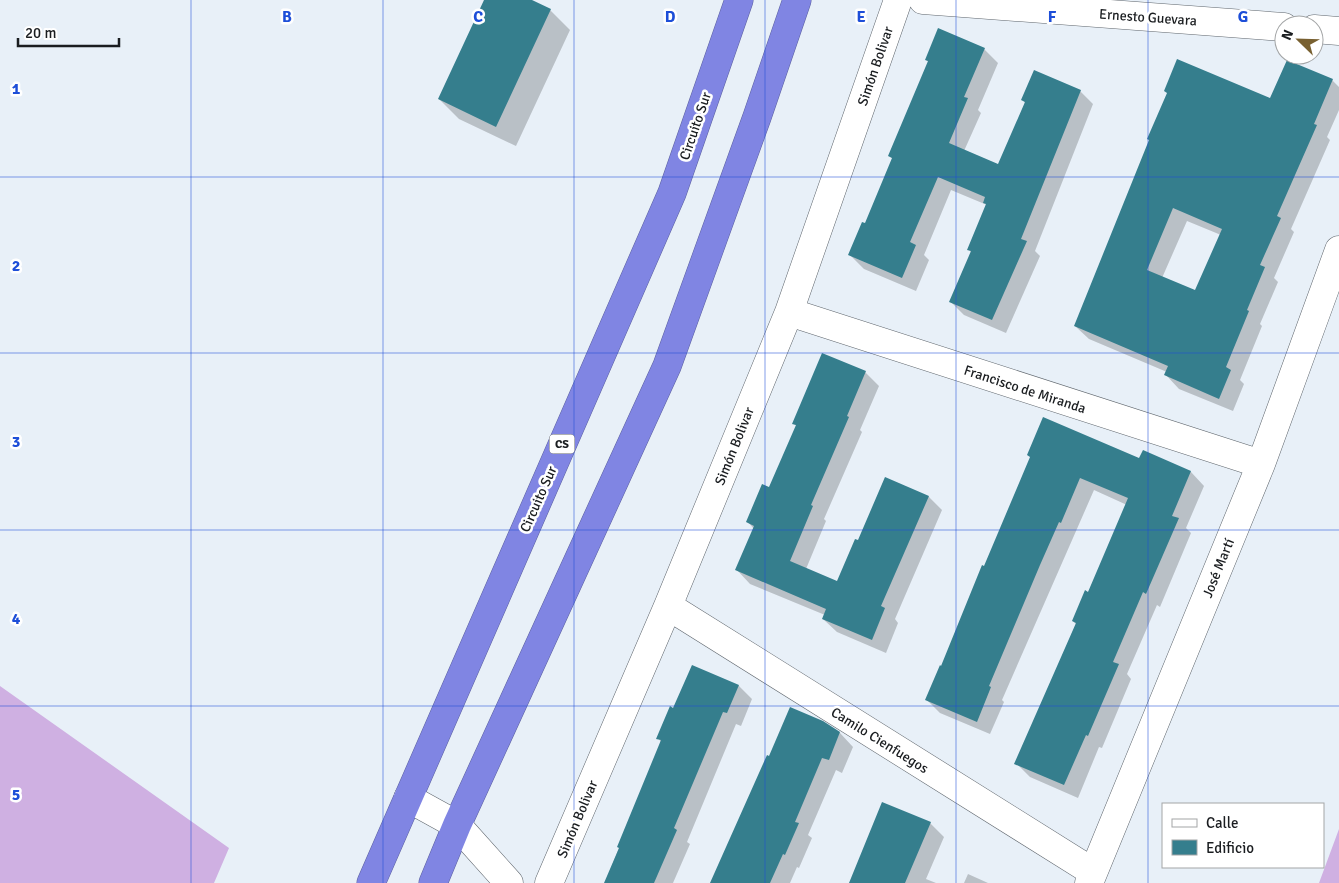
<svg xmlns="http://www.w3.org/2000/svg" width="1339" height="883" font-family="Signika,sans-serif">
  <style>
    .forest { fill: #cfb0e2 }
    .shadow { fill: #0003; fill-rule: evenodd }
    .building { fill: #357e8d; fill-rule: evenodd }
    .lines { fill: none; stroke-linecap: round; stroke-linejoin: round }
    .minor-casing { stroke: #5f666d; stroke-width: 29 }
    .highway-casing { stroke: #5c619f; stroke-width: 29 }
    .minor { stroke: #fff; stroke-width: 28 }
    .highway { stroke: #8085e3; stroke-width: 28 }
    .grid { fill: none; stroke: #1d4ed8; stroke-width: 1; stroke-opacity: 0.55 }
    .labels { text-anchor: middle; stroke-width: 5; stroke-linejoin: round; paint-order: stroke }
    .shield { fill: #fff; stroke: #5f6163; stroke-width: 1 }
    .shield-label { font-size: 12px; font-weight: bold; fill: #1a1d20 }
    .street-label { font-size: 14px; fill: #1a1d20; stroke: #fff }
    .grid-label { font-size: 16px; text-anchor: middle; font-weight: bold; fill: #1d4ed8; stroke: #fff; stroke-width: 5; stroke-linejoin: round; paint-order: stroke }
  </style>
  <rect width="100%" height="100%" fill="#e8f0f8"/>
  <path class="forest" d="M 0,686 L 229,848 L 214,883 L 0,883 Z
    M 1339,829 L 1339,883 L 1319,883 Z"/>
  <path class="shadow" d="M 485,0 L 529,0 L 550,10 L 570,30 L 516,146 L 459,119 L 439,99 Z
    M 984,49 L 998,63 L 978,110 L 981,113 L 964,151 L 999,166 L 1025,103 L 1023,100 L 1080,91 L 1093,104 L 1035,251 L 1040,256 L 1006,333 L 964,315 L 951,302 L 972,253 L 968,249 L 987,205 L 951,190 L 924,255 L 929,260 L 916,291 L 864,269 L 850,255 L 865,225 L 893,159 L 889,155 L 929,62 L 926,60 Z
    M 1332,80 L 1339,87 L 1339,110 L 1327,137 L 1330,140 L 1291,229 L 1294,232 L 1274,278 L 1278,282 L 1260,324 L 1262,326 L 1240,380 L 1244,384 L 1233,411 L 1179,389 L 1166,375 L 1167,372 L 1089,339 L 1075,326 L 1150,140 ZM 1187,221 L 1221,235 L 1196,292 L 1162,278 Z
    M 865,372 L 879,386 L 860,430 L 862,432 L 824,519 L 826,521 L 806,569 L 838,583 L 859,541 L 885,478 L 929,497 L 942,510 L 895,619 L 898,623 L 886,653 L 837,632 L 823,619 L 825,615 L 750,584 L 737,570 L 754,529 L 748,522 L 770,489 L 797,426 L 794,424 Z
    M 1143,452 L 1191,472 L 1204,486 L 1186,528 L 1191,533 L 1160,607 L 1157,605 L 1127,674 L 1131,679 L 1102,748 L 1099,747 L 1078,798 L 1030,777 L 1016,763 L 1076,624 L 1073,621 L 1088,593 L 1127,505 L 1094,490 L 1002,700 L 1004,702 L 990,734 L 940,713 L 927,700 L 942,668 L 1031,458 L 1140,459 Z
    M 692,666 L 739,686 L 752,699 L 741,726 L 736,724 L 687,842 L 690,844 L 673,883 L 605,883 L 661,742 L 658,738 L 674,710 Z
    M 822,722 L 840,733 L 853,747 L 842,773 L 836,770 L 808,835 L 812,838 L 799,868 L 797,867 L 790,883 L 712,883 L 770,757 Z
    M 930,823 L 944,837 L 926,879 L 936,883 L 849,883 Z
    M 968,874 L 988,883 L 964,883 Z"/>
  <path class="building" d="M 484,0 L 532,0 L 551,9 L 496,127 L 438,99 Z
    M 938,28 L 985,48 L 964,97 L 968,98 L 949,143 L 998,164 L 1025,102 L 1021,100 L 1034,70 L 1081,90 L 1021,239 L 1027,241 L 992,320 L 949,302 L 971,251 L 967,250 L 986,204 L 983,203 L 985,197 L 938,177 L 910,242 L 916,245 L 902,278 L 848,255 L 862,222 L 865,223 L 892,158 L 888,156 L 928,61 L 925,60 Z
    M 1177,59 L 1270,98 L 1287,60 L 1333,79 L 1314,124 L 1317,125 L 1277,216 L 1281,218 L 1260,265 L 1265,267 L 1247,310 L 1249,311 L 1226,367 L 1231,370 L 1219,399 L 1164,375 L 1168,366 L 1074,326 L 1149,140 L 1147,139 L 1167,93 L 1164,91 ZM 1173,208 L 1222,229 L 1195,290 L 1147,270 Z
    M 822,353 L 866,371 L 847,416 L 849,417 L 811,505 L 813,506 L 790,561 L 837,581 L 855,539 L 858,540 L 885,477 L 929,496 L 881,606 L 885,608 L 872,640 L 822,619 L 826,609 L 735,570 L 754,526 L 746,522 L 762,484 L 769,487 L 796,425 L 792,424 Z
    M 1043,417 L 1139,458 L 1143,450 L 1191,471 L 1172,516 L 1179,518 L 1146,594 L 1143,592 L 1113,662 L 1119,664 L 1088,736 L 1086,735 L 1064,785 L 1014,764 L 1076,623 L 1072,621 L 1085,590 L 1088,592 L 1128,498 L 1080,478 L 1061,523 L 1059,522 L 1040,565 L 989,686 L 991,687 L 977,722 L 925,700 L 940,665 L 941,666 L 982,565 L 984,566 L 1030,457 L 1027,455 Z
    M 692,665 L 739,685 L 727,713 L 723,712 L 674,828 L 677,830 L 654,883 L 604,883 L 619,848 L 617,847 L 661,740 L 656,739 L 670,706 L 673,708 Z
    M 790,707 L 823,721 L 840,732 L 829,760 L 822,758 L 795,822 L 799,823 L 785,855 L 783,854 L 770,883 L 710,883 L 767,755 L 769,756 Z
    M 882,802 L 931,822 L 905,883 L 849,883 Z"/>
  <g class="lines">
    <defs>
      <path id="minor" d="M 923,0 L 1284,27
        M 1314,29 L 1339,31
        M 789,312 L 1261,464
        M 668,606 L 1093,872
        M 408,798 L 457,825 L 509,883
        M 549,883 L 668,606 L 789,312 L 898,0
        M 1089,883 L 1261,464 L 1339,250"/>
      <path id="highway" d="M 371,883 L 672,193 L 739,0
        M 433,883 L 457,825 L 667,366 L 757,117 L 797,0"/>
    </defs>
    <use href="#minor" class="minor-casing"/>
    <use href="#highway" class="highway-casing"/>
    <use href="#minor" class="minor"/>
    <use href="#highway" class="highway"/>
  </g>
  <path class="grid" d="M 191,0 L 191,883M 383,0 L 383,883M 574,0 L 574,883M 765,0 L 765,883M 956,0 L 956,883M 1148,0 L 1148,883M 0,177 L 1339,177M 0,353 L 1339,353M 0,530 L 1339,530M 0,706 L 1339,706"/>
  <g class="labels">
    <rect class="shield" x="549.5" y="434.5" width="25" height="19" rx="4"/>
    <g class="shield-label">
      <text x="562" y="448">CS</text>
    </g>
    <g class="street-label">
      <text transform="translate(1148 17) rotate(4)" y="5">Ernesto Guevara</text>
      <text transform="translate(875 66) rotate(-71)" y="5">Simón Bolivar</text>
      <text transform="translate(695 126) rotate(-71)" y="5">Circuito Sur</text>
      <text transform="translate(1025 389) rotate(18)" y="5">Francisco de Miranda</text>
      <text transform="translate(734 446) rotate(-68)" y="5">Simón Bolivar</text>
      <text transform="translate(538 499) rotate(-66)" y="5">Circuito Sur</text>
      <text transform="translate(1218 568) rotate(-68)" y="5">José Martí</text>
      <text transform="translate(880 740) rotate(32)" y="5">Camilo Cienfuegos</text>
      <text transform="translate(577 819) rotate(-67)" y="5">Simón Bolivar</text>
    </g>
  </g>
  <g class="grid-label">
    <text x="287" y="22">B</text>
    <text x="478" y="22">C</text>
    <text x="670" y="22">D</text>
    <text x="861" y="22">E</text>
    <text x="1052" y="22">F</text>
    <text x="1243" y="22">G</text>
    <text x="16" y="94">1</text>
    <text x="16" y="271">2</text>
    <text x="16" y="447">3</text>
    <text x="16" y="624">4</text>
    <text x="16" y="800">5</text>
  </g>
  <rect x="1162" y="803" width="162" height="65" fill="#ffffff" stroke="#a3a5a6"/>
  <rect x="1172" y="819" width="25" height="8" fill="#ffffff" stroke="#a3a5a6"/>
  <text x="1206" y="828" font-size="15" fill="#1a1d20">Calle</text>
  <rect x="1172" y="840" width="25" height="15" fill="#357e8d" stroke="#a3a5a6"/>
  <text x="1206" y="853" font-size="15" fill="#1a1d20">Edificio</text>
  <g transform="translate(1299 40) rotate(293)"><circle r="24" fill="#ffffff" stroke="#a3a5a6"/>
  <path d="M0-4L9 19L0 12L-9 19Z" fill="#786030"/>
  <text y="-8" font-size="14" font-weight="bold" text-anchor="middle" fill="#1a1d20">N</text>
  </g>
  <path d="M18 38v8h101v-8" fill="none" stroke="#1a1d20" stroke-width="2.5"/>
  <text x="25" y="38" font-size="15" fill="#1a1d20" stroke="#ffffff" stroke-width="4" paint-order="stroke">20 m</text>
</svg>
